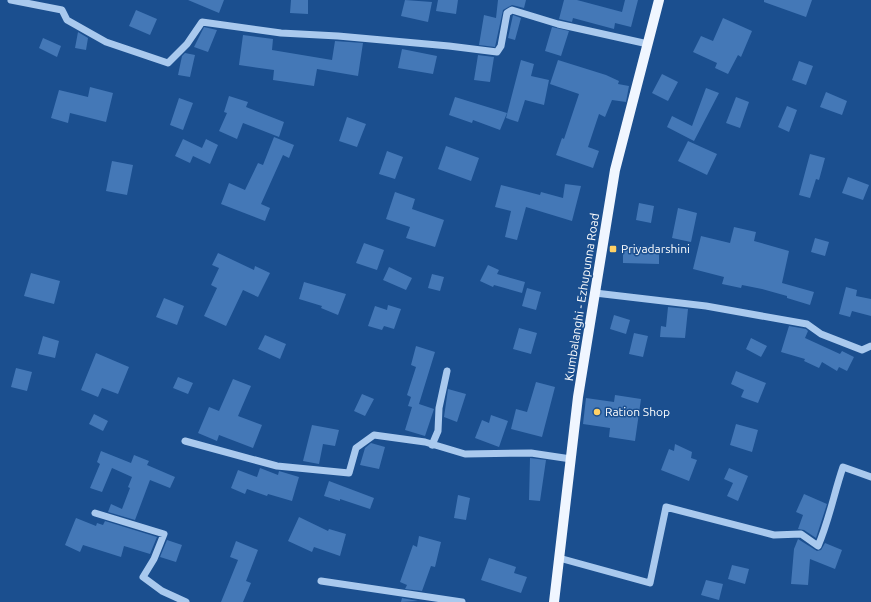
<svg xmlns="http://www.w3.org/2000/svg" width="871" height="602" font-family="Ubuntu,sans-serif">
  <style>
    .building { fill: #4478b7 }
    .lines { fill: none; stroke-linecap: round; stroke-linejoin: round }
    .minor { stroke: #a9c9ee; stroke-width: 7 }
    .major { stroke: #f0f6ff; stroke-width: 10 }
    .poi-dot { fill: #ffd166; stroke: #1b4f8f; stroke-width: 1.5 }
    .labels { text-anchor: middle; stroke-width: 3; stroke-linejoin: round; paint-order: stroke }
    .poi-label { font-size: 12px; fill: #fff; stroke: #1b4f8f; text-anchor: start }
    .street-label { font-size: 12px; fill: #fff; stroke: #1b4f8f }
  </style>
  <rect width="100%" height="100%" fill="#1b4f8f"/>
  <path class="building" d="M 188,0 L 224,0 L 219,13 Z
    M 291,0 L 308,0 L 308,14 L 290,13 Z
    M 405,0 L 432,2 L 428,22 L 401,16 Z
    M 438,0 L 458,0 L 456,14 L 436,11 Z
    M 498,0 L 526,0 L 524,8 L 512,5 L 503,10 L 495,47 L 479,45 L 484,15 L 496,18 Z
    M 564,0 L 577,0 L 622,12 L 625,0 L 638,0 L 631,27 L 615,23 L 614,29 L 573,18 L 572,22 L 559,19 Z
    M 764,0 L 812,0 L 806,17 L 764,2 Z
    M 136,10 L 157,19 L 150,35 L 129,26 Z
    M 513,15 L 521,18 L 515,40 L 508,38 Z
    M 723,18 L 752,31 L 741,57 L 738,55 L 728,74 L 715,68 L 717,63 L 693,52 L 701,36 L 713,41 Z
    M 204,27 L 217,30 L 208,52 L 194,47 Z
    M 552,27 L 569,31 L 561,56 L 545,51 Z
    M 78,32 L 88,38 L 86,50 L 75,48 Z
    M 243,35 L 273,39 L 272,50 L 332,60 L 335,41 L 363,43 L 358,76 L 317,69 L 314,86 L 273,80 L 274,70 L 239,65 Z
    M 43,38 L 61,46 L 57,57 L 39,48 Z
    M 402,49 L 437,56 L 433,74 L 398,68 Z
    M 185,53 L 195,55 L 190,77 L 178,75 L 182,56 Z
    M 478,55 L 494,57 L 490,82 L 474,80 Z
    M 521,60 L 534,64 L 531,76 L 549,80 L 544,105 L 525,100 L 518,122 L 506,118 Z
    M 558,60 L 606,75 L 619,81 L 618,84 L 629,86 L 626,102 L 612,100 L 605,117 L 599,114 L 588,147 L 599,151 L 593,168 L 556,155 L 562,138 L 564,139 L 579,94 L 550,84 Z
    M 799,61 L 813,66 L 806,85 L 792,80 Z
    M 662,74 L 678,82 L 668,101 L 652,93 Z
    M 90,87 L 113,93 L 106,122 L 70,113 L 68,123 L 51,118 L 59,90 L 88,97 Z
    M 706,88 L 719,93 L 694,141 L 667,127 L 672,116 L 692,126 Z
    M 826,92 L 847,101 L 842,115 L 820,107 Z
    M 229,96 L 248,102 L 246,107 L 284,122 L 279,137 L 243,123 L 237,139 L 219,131 L 227,113 L 224,112 Z
    M 455,97 L 507,113 L 500,130 L 473,120 L 472,123 L 449,115 Z
    M 736,97 L 749,102 L 740,128 L 726,123 Z
    M 179,98 L 193,103 L 183,130 L 170,125 Z
    M 787,106 L 797,110 L 789,132 L 778,127 Z
    M 347,117 L 366,124 L 357,147 L 339,141 Z
    M 274,137 L 294,145 L 289,158 L 283,155 L 261,204 L 270,208 L 265,221 L 221,204 L 229,183 L 245,190 L 258,163 L 263,165 Z
    M 183,139 L 202,148 L 206,139 L 218,145 L 210,164 L 193,156 L 190,163 L 175,156 Z
    M 688,141 L 717,154 L 707,175 L 678,161 Z
    M 446,146 L 479,158 L 471,181 L 438,169 Z
    M 387,151 L 403,157 L 395,179 L 379,174 Z
    M 810,154 L 825,158 L 819,180 L 816,179 L 810,198 L 799,195 Z
    M 112,161 L 133,165 L 127,195 L 106,191 Z
    M 848,177 L 869,185 L 863,200 L 842,193 Z
    M 565,184 L 581,186 L 572,221 L 526,207 L 517,240 L 505,237 L 511,211 L 495,207 L 501,185 L 540,195 L 541,192 L 563,198 Z
    M 395,192 L 415,199 L 412,209 L 444,220 L 435,247 L 406,238 L 410,227 L 386,219 Z
    M 639,203 L 654,206 L 651,223 L 636,220 Z
    M 678,208 L 697,213 L 691,242 L 672,238 Z
    M 734,227 L 756,232 L 754,241 L 789,251 L 782,283 L 814,292 L 810,305 L 787,298 L 787,296 L 762,289 L 742,285 L 741,288 L 722,284 L 724,277 L 693,269 L 701,236 L 730,243 Z
    M 815,238 L 829,242 L 825,256 L 811,252 Z
    M 364,243 L 384,250 L 377,270 L 356,263 Z
    M 623,246 L 659,247 L 659,264 L 623,263 Z
    M 218,253 L 254,270 L 255,266 L 270,273 L 258,297 L 243,290 L 226,326 L 204,316 L 217,288 L 211,285 L 219,268 L 212,265 Z
    M 488,265 L 499,270 L 497,274 L 525,282 L 522,293 L 494,285 L 493,287 L 480,281 Z
    M 389,267 L 412,278 L 406,290 L 383,280 Z
    M 31,273 L 60,281 L 54,304 L 24,296 Z
    M 432,274 L 444,277 L 440,291 L 428,288 Z
    M 304,282 L 346,294 L 338,315 L 321,308 L 322,306 L 299,299 Z
    M 846,287 L 857,290 L 856,296 L 871,299 L 871,316 L 852,311 L 850,317 L 839,314 Z
    M 527,288 L 541,292 L 536,310 L 522,306 Z
    M 164,298 L 184,306 L 177,325 L 156,317 Z
    M 388,305 L 401,309 L 394,329 L 384,326 L 382,330 L 368,326 L 375,306 L 387,310 Z
    M 668,307 L 688,309 L 685,338 L 660,337 L 661,326 L 666,327 Z
    M 614,315 L 630,320 L 626,334 L 610,329 Z
    M 789,326 L 806,329 L 808,331 L 805,338 L 840,354 L 842,351 L 854,357 L 847,371 L 839,367 L 837,371 L 822,362 L 819,368 L 804,361 L 805,359 L 781,352 Z
    M 519,328 L 537,333 L 531,354 L 513,349 Z
    M 634,333 L 648,336 L 643,357 L 629,354 Z
    M 265,335 L 286,344 L 280,359 L 258,349 Z
    M 43,336 L 59,341 L 55,358 L 38,354 Z
    M 751,338 L 767,346 L 761,357 L 746,349 Z
    M 416,346 L 435,352 L 419,404 L 434,409 L 425,436 L 405,430 L 412,407 L 408,406 L 411,397 L 407,395 L 416,367 L 411,365 Z
    M 96,353 L 129,367 L 118,394 L 102,388 L 98,397 L 81,390 Z
    M 16,368 L 32,372 L 27,391 L 11,387 Z
    M 736,371 L 766,383 L 758,403 L 741,397 L 744,390 L 731,384 Z
    M 178,377 L 193,383 L 188,394 L 173,388 Z
    M 233,379 L 251,386 L 238,416 L 262,425 L 253,448 L 219,435 L 217,441 L 198,433 L 209,407 L 219,411 Z
    M 536,382 L 555,387 L 542,437 L 511,429 L 516,409 L 527,412 Z
    M 448,389 L 466,394 L 457,422 L 444,417 Z
    M 362,394 L 374,399 L 365,416 L 354,411 Z
    M 615,395 L 641,399 L 635,441 L 609,437 L 610,428 L 583,424 L 586,398 L 614,402 Z
    M 94,414 L 108,421 L 103,431 L 89,424 Z
    M 491,415 L 508,421 L 499,447 L 475,438 L 482,420 L 489,423 Z
    M 736,424 L 758,430 L 752,452 L 730,445 Z
    M 312,425 L 339,430 L 335,446 L 323,444 L 319,464 L 303,461 Z
    M 371,443 L 385,447 L 379,469 L 360,465 L 365,448 Z
    M 675,444 L 692,452 L 691,458 L 697,460 L 689,481 L 661,470 L 669,449 L 674,451 Z
    M 101,451 L 131,463 L 134,455 L 149,461 L 147,465 L 175,477 L 170,488 L 150,480 L 135,520 L 108,512 L 111,504 L 122,509 L 130,488 L 128,487 L 132,477 L 112,468 L 102,492 L 90,488 L 100,464 L 97,462 Z
    M 530,458 L 546,460 L 540,501 L 529,500 Z
    M 260,468 L 278,475 L 279,471 L 299,477 L 292,501 L 268,494 L 267,496 L 247,489 L 245,494 L 231,488 L 238,470 L 257,477 Z
    M 729,468 L 748,476 L 738,501 L 727,496 L 733,483 L 724,479 Z
    M 329,481 L 374,498 L 370,509 L 340,499 L 340,501 L 324,496 Z
    M 804,494 L 827,504 L 816,538 L 804,530 L 798,529 L 803,515 L 796,512 Z
    M 458,495 L 470,498 L 466,520 L 454,518 Z
    M 299,517 L 328,531 L 329,529 L 346,534 L 340,556 L 314,547 L 312,552 L 288,541 Z
    M 76,518 L 96,526 L 97,523 L 103,525 L 105,521 L 157,537 L 150,554 L 124,546 L 121,557 L 83,545 L 80,552 L 65,545 Z
    M 419,536 L 441,542 L 435,567 L 431,566 L 422,591 L 405,589 L 407,585 L 400,582 L 413,545 L 417,547 Z
    M 798,539 L 817,551 L 821,550 L 825,543 L 842,550 L 835,569 L 810,559 L 808,585 L 791,584 L 794,549 Z
    M 167,540 L 182,545 L 176,562 L 160,557 Z
    M 236,541 L 258,550 L 246,581 L 251,583 L 243,602 L 221,602 L 238,560 L 230,557 Z
    M 489,558 L 516,567 L 514,573 L 527,577 L 521,593 L 481,580 Z
    M 732,565 L 749,569 L 745,584 L 728,579 Z
    M 706,580 L 723,584 L 719,600 L 701,595 Z
    M 402,598 L 418,601 L 401,602 Z"/>
  <g class="lines">
    <path class="minor" d="M 11,0 L 62,10 L 67,20 L 106,42 L 168,63 L 187,44 L 202,22 L 281,33 L 338,36 L 449,46 L 497,52 L 501,46 L 507,13 L 512,10 L 558,24 L 648,44
      M 595,293 L 706,306 L 807,324 L 821,334 L 862,350 L 871,346
      M 185,441 L 277,466 L 349,473 L 356,448 L 374,435 L 425,442 L 465,454 L 531,453 L 571,459
      M 432,445 L 438,431 L 439,408 L 447,371
      M 95,513 L 164,534 L 154,559 L 143,577 L 162,591 L 186,602
      M 559,558 L 650,583 L 666,507 L 774,535 L 801,534 L 818,546 C 829,521 834,493 843,467 L 871,477
      M 321,581 L 462,602"/>
    <path class="major" d="M 554,602 L 578,397 L 615,170 L 659,0"/>
  </g>
  <g class="poi-dot">
    <rect x="609" y="245" width="8" height="8" rx="2"/>
    <circle cx="597" cy="412" r="4"/>
  </g>
  <g class="labels">
    <g class="poi-label">
      <text x="621" y="253">Priyadarshini</text>
      <text x="605" y="416">Ration Shop</text>
    </g>
    <g class="street-label">
      <text transform="translate(582 297) rotate(-81)" y="4">Kumbalanghi - Ezhupunna Road</text>
    </g>
  </g>
</svg>
